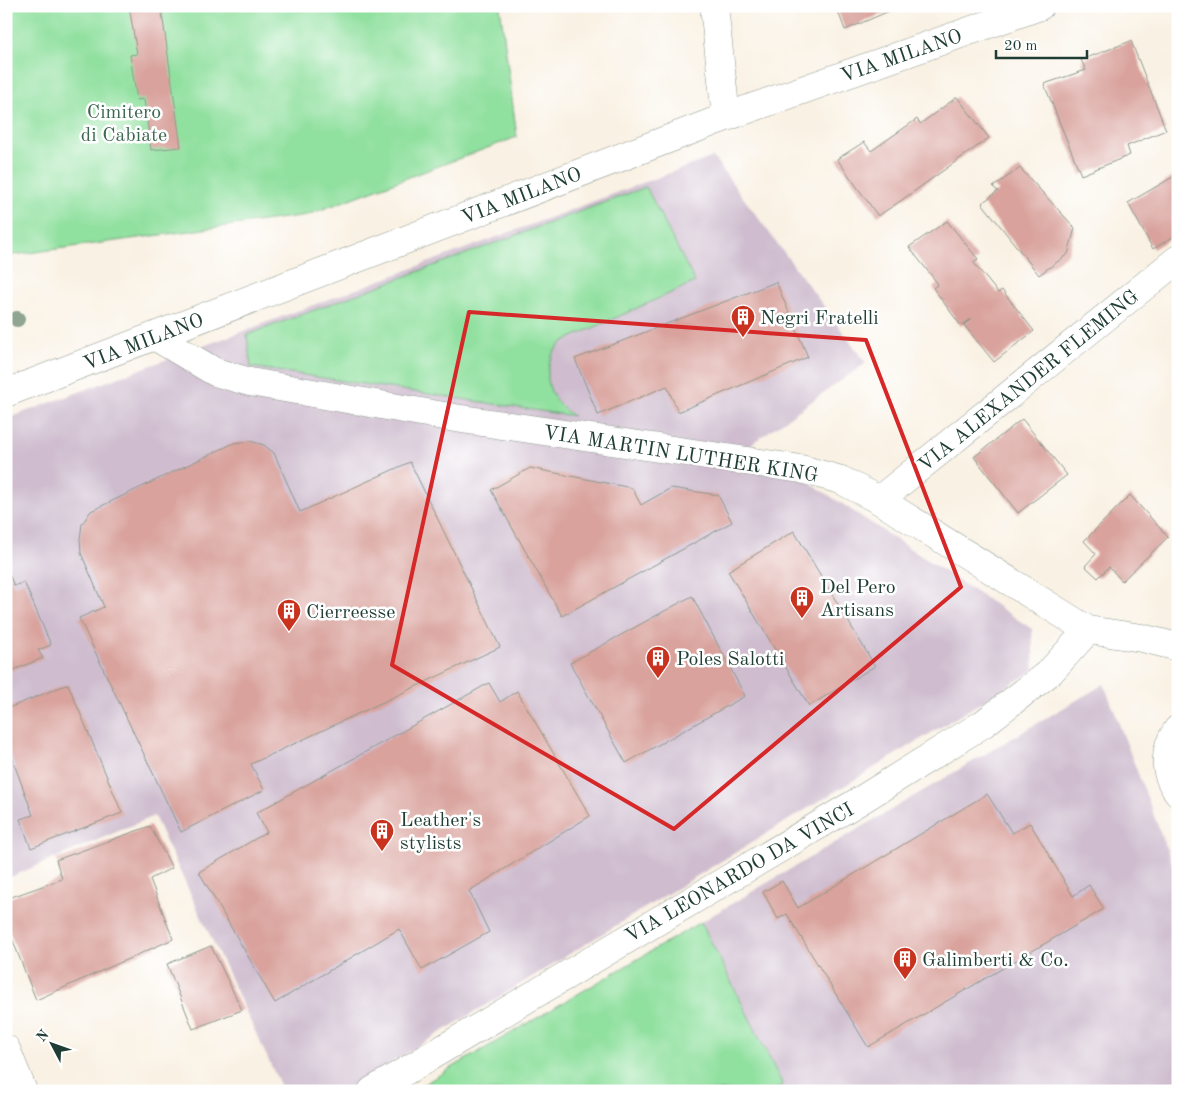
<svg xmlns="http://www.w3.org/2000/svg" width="1184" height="1097" font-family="'Old Standard TT',serif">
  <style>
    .industrial { fill: #cfbdcf }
    .green { fill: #90e09f; stroke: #588e6a }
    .building { fill: #d9a29c }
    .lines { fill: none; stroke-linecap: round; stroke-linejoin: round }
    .minor-casing { stroke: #8c978c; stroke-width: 29 }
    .minor { stroke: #fff; stroke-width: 28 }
    .tree { fill: #90a592 }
    .marked { fill: none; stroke: #d62828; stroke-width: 4; stroke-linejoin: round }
    .labels { text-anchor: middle; stroke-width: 5; stroke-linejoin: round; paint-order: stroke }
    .street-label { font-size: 20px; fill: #1f3d34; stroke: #fff }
    .park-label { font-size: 20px; fill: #3b664f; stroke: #fff }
    .poi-label { font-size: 20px; fill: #1f3d34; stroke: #fff; text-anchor: start }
  </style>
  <rect width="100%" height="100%" fill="#fff"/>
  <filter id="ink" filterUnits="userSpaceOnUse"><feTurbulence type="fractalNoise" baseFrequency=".02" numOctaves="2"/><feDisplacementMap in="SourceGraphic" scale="10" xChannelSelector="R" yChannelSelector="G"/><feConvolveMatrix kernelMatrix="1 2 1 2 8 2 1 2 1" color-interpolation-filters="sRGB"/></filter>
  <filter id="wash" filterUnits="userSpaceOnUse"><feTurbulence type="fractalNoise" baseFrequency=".0096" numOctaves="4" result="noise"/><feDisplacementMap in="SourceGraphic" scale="20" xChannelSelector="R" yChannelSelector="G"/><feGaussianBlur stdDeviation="1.12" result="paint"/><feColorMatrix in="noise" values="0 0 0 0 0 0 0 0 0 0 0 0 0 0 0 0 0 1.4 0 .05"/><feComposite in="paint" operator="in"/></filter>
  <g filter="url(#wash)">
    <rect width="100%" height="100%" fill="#f9f1e3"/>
    <path class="industrial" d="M 713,157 L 866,363 L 751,444 L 1032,629 L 1034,670 L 345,1091 L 283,1091 L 154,816 L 6,879 L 6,419 Z
      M 1104,684 L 1178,879 L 1178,1091 L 772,1091 L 783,1084 L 701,922 Z"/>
    <path class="green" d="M 6,6 L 500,6 L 517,137 L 307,215 L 6,256 Z
      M 646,187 L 695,282 L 564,341 C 560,345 554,350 552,356 C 542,381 551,401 573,416 L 251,367 L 247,335 Z
      M 701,922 L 783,1085 L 772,1091 L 412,1091 Z"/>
    <g id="blocks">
      <path class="building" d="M 129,6 L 161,6 L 181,147 L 151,150 L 144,99 L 137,100 L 130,55 L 137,54 Z
        M 836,6 L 893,6 L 894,9 L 845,30 Z
        M 1131,41 L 1166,130 L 1127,146 L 1130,155 L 1081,175 L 1044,84 L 1086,70 L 1081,60 Z
        M 957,97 L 989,138 L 899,202 L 878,216 L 837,159 L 864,142 L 871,151 L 917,119 L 920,124 Z
        M 1020,168 L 1075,228 L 1068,254 L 1039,275 L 982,203 L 998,191 L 993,187 Z
        M 1178,174 L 1178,234 L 1153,249 L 1128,203 Z
        M 947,221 L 978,259 L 973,262 L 998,293 L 1002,290 L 1034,331 L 994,362 L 964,325 L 971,319 L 961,326 L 933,288 L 938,284 L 909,247 Z
        M 776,282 L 808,357 L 678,412 L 667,386 L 598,415 L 575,359 Z
        M 1022,419 L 1067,475 L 1018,513 L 974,457 Z
        M 250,441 L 264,445 L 274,453 L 300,512 L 410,462 L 500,647 L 251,764 L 264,790 L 181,832 L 79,618 L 104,607 L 81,553 L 80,539 L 82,524 L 91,511 L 234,443 Z
        M 530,468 L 632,488 L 641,505 L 671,488 L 718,495 L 732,522 L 562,616 L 491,490 Z
        M 1130,495 L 1168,537 L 1122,581 L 1109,567 L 1098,578 L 1085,566 L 1096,554 L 1084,541 Z
        M 794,531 L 875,666 L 809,706 L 728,571 Z
        M 6,567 L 14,586 L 24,582 L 51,645 L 38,650 L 43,658 L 6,673 Z
        M 692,596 L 745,696 L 626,763 L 570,663 Z
        M 489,683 L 500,702 L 517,691 L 590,816 L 469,891 L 489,932 L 422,970 L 399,929 L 275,1003 L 199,872 L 267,832 L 256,813 Z
        M 68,684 L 122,813 L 31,848 L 20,819 L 33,815 L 6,742 L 6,709 Z
        M 987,794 L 1012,833 L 1030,823 L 1073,896 L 1089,885 L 1104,909 L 868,1047 L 787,914 L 778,919 L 763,892 L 782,881 L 798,908 Z
        M 150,826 L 172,868 L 150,879 L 173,939 L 36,1000 L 6,923 L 6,899 L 62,879 L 56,860 Z
        M 211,946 L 242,1010 L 193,1029 L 167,964 Z"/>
    </g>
  </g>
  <g filter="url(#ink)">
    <use href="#blocks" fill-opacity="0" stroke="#8c978c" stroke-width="1"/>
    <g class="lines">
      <defs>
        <path id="minor" d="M 714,6 L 726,117
          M 156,337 L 215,372 L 250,382 L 455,418 L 801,469 L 841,480 L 879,500 L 1088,630 L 1142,638 L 1178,647
          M 6,393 L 726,117 L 1040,6
          M 879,500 L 1178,259
          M 1178,729 C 1163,749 1163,773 1178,792
          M 6,1049 L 23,1091
          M 372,1091 L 861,800 L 983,724 L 1050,672 L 1088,630"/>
      </defs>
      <use href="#minor" class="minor-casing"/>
      <use href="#minor" class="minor"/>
    </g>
    <circle class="tree" cx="17" cy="319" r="8"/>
  </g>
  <path class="marked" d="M 469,312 L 866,340 L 961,587 L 674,829 L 392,665 Z"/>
  <defs>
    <symbol id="building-pin" viewBox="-11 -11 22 30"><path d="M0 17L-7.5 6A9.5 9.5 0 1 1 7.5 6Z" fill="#c8321e" stroke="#fff"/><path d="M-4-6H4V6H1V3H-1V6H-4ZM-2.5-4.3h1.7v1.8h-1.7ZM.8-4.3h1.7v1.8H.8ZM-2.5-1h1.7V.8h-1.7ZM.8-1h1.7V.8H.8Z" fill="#fff"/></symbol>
  </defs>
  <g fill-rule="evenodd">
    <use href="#building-pin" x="729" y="303" width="28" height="38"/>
    <use href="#building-pin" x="788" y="584" width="28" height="38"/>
    <use href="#building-pin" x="275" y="597" width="28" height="38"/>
    <use href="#building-pin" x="644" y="644" width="28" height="38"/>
    <use href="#building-pin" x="368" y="817" width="28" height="38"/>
    <use href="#building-pin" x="891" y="945" width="28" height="38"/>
  </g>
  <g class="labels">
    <g class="street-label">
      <text transform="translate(901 55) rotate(-19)" y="7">VIA MILANO</text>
      <text transform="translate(521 195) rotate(-21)" y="7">VIA MILANO</text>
      <text transform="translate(143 341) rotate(-21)" y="7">VIA MILANO</text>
      <text transform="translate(1028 380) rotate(-39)" y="7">VIA ALEXANDER FLEMING</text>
      <text transform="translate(681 453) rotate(9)" y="7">VIA MARTIN LUTHER KING</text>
      <text transform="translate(739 872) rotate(-30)" y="7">VIA LEONARDO DA VINCI</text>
    </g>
    <g class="park-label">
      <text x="124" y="118">Cimitero<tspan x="124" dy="23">di Cabiate</tspan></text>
    </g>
    <g class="poi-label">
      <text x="760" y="324">Negri Fratelli</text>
      <text x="820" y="593">Del Pero<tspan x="820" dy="23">Artisans</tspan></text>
      <text x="306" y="618">Cierreesse</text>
      <text x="676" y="665">Poles Salotti</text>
      <text x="400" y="826">Leather's<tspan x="400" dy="23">stylists</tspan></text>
      <text x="922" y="966">Galimberti &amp; Co.</text>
    </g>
  </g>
  <rect width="1184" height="1097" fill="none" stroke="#fff" stroke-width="25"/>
  <g transform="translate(52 1044) rotate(311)" stroke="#ffffff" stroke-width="4" paint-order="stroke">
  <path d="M0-4L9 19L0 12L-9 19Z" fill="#1f3d34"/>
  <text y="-8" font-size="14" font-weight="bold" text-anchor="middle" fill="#1f3d34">N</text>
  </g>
  <path d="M996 50v8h91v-8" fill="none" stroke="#1f3d34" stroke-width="2.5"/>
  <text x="1004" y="50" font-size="15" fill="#1f3d34" stroke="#ffffff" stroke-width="4" paint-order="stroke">20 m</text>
</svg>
